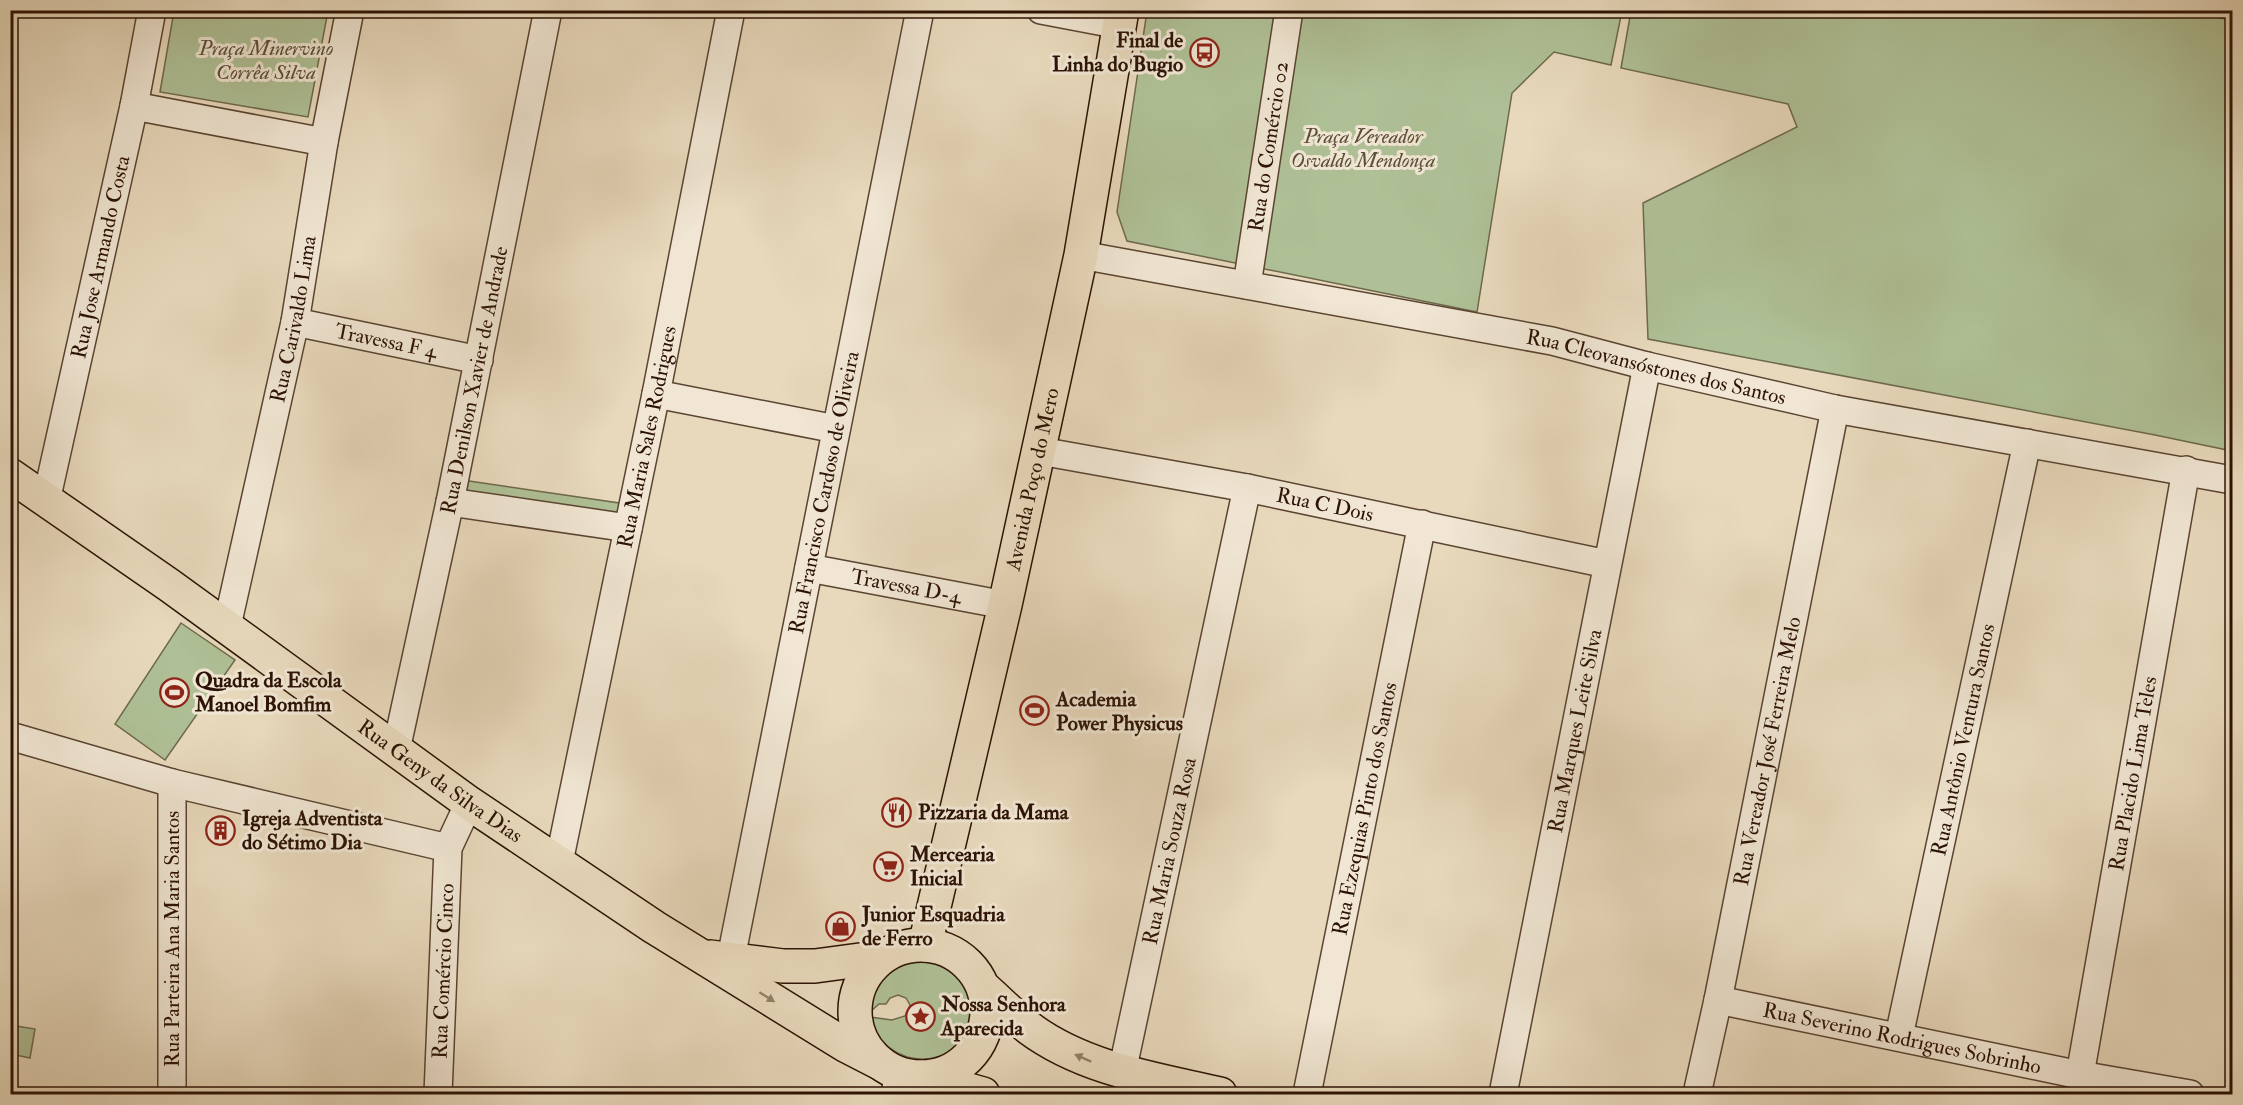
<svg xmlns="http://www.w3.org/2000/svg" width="2243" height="1105" font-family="'IM FELL Double Pica',serif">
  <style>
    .green { fill: #afc096; stroke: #6e694d; stroke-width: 1.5; fill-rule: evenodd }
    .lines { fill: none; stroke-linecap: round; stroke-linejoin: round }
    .minor-casing { stroke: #5b4432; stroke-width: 30 }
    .major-casing { stroke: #2c1204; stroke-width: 36 }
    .minor { stroke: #f0e6d3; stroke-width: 27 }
    .major { stroke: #e8d9bc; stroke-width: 33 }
    .oneway { fill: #937f69 }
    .labels { text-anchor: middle; stroke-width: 6; stroke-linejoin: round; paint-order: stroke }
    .poi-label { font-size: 21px; font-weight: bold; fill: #2c1204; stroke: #f0e6d3; text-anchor: start }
    .park-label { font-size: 21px; font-style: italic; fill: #5a4f37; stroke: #f0e6d3 }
    .street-label { font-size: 21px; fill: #2c1204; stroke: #f0e6d3 }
  </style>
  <rect width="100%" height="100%" fill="#e8d9bc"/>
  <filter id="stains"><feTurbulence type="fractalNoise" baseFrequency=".00333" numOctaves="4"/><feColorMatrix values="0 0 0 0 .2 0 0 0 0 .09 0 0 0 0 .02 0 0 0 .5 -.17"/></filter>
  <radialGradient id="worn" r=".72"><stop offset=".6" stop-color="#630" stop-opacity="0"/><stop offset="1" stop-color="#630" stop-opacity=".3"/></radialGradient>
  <path class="green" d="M 174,11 L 328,11 L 308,117 L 160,92 Z
    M 1147,11 L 1622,11 L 1611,65 L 1554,52 L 1512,93 L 1477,312 L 1127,241 L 1117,212 Z
    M 2180,11 L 2232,20 L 2232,451 L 2155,435 L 1648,339 L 1643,203 L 1797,127 L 1788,104 L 1621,68 L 1631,11 Z
    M 469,481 L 619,503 L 618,517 L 459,495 Z
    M 181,623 L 235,660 L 165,760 L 115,724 Z
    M 925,952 C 1008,970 977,1075 907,1057 C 895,1053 882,1044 875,1032 C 853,993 884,954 925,952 ZM 898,995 L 906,998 L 910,1005 L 905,1016 L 892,1020 L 870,1017 L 870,1012 L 879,1004 L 886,1004 L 890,998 Z
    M 10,1025 L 35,1029 L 30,1058 L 11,1054 Z"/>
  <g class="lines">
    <defs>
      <g id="minor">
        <path d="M 1041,10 L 1120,25"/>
        <path d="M 134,106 L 324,142"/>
        <path id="s1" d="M 1081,255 L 1552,341 L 1647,366 L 1835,409 L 2232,480"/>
        <path id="s2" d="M 1247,285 L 1289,10"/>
        <path id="s3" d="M 295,322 L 479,360"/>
        <path d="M 656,394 L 836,429"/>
        <path id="s4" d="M 1040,451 L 1247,488 L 1607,564"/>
        <path id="s5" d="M 46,501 L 134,106 L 152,10"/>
        <path d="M 450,502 L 628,528"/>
        <path id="s6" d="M 809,568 L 1005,605"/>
        <path id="s7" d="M 227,626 L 295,322 L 324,142 L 350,10"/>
        <path d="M 10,736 L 172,783 L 448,848"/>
        <path id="s8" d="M 396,750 L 450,502 L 548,10"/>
        <path d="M 172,783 L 172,1094"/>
        <path id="s9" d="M 559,862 L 656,394 L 731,10"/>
        <path id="s10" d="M 728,973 L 920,10"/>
        <path id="s11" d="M 1718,1000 L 2080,1075 L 2190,1094"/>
        <path id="s12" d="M 1899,1036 L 2027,443"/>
        <path id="s13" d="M 1122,1072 L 1247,488"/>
        <path id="s14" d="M 2080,1075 L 2186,470"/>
        <path id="s15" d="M 438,1094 L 448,848 L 469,803"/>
        <path d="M 895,1094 L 899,1073"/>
        <path id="s16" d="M 1307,1094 L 1422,524"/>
        <path id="s17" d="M 1503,1094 L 1647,366"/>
        <path id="s18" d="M 1697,1094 L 1718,1000 L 1835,409"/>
      </g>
      <g id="major">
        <path id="s19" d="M 10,475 L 169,585 L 469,803 L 654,927 L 845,1045 L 880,1063"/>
        <path id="s20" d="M 925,945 L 1005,605 L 1081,255 L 1122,10"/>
        <circle cx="921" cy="1011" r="66"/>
        <path d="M 710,957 L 783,966 L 815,966 L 882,957"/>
        <path d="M 984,988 C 999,1001 1013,1016 1029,1028 C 1084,1069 1155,1079 1220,1094"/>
        <path d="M 922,1077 L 983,1094"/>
      </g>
    </defs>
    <use href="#minor" class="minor-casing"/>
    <use href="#major" class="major-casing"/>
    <use href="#minor" class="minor"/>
    <use href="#major" class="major"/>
  </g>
  <defs><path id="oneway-solid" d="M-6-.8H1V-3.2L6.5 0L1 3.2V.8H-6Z" transform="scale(1.5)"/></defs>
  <g class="oneway">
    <use href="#oneway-solid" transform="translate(767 997) rotate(32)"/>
    <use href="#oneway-solid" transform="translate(1083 1058) rotate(-156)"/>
  </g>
  <defs>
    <symbol id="bus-ring" viewBox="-11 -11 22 22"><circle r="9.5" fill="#f0e6d3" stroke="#8f2418" stroke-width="1.5"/><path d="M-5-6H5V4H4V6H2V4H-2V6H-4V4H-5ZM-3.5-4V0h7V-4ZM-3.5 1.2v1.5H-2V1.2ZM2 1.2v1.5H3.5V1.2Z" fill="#8f2418"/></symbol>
    <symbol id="stadium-ring" viewBox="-11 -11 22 22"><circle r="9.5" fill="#f0e6d3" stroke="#8f2418" stroke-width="1.5"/><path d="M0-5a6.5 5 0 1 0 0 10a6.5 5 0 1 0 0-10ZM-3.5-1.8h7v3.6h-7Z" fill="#8f2418"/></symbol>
    <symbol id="restaurant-ring" viewBox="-11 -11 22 22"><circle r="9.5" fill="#f0e6d3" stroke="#8f2418" stroke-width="1.5"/><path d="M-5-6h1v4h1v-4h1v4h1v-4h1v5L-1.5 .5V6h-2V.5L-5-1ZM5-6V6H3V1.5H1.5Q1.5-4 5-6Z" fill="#8f2418"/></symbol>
    <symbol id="building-ring" viewBox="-11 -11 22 22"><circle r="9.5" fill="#f0e6d3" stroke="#8f2418" stroke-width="1.5"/><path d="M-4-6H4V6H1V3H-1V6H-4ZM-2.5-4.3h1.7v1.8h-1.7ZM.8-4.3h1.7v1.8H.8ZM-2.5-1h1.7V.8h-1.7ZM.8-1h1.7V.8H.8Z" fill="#8f2418"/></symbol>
    <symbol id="supermarket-ring" viewBox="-11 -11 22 22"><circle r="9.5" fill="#f0e6d3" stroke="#8f2418" stroke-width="1.5"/><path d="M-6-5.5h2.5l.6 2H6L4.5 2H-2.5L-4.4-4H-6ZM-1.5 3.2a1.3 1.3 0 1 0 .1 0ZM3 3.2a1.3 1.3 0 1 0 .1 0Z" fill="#8f2418"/></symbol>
    <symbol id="shop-ring" viewBox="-11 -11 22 22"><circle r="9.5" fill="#f0e6d3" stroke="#8f2418" stroke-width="1.5"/><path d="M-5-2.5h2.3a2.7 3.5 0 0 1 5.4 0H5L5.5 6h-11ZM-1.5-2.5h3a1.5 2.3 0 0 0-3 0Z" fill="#8f2418"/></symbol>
    <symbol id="sight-ring" viewBox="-11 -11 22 22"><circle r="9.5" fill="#f0e6d3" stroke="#8f2418" stroke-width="1.5"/><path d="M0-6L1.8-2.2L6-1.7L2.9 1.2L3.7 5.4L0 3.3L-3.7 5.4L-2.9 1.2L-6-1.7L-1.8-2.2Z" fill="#8f2418"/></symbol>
  </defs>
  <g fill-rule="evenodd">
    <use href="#bus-ring" x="1188" y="36" width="33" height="33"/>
    <use href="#stadium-ring" x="158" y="676" width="33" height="33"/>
    <use href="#stadium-ring" x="1018" y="694" width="33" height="33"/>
    <use href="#restaurant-ring" x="880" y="796" width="33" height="33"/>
    <use href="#building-ring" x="204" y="814" width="33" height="33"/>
    <use href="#supermarket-ring" x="872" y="850" width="33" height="33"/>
    <use href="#shop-ring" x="824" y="910" width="33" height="33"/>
    <use href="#sight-ring" x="904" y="1000" width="33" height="33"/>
  </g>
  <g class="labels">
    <g class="poi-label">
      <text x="1183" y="47" text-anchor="end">Final de<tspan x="1183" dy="24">Linha do Bugio</tspan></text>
      <text x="195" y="687">Quadra da Escola<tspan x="195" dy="24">Manoel Bomfim</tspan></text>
      <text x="1056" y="706">Academia<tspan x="1056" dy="24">Power Physicus</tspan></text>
      <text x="918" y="819">Pizzaria da Mama</text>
      <text x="242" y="825">Igreja Adventista<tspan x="242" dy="24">do Sétimo Dia</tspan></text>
      <text x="910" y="861">Mercearia<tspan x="910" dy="24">Inicial</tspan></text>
      <text x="862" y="921">Junior Esquadria<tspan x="862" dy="24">de Ferro</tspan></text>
      <text x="941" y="1011">Nossa Senhora<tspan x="941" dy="24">Aparecida</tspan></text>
    </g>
    <g class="park-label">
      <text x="266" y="55">Praça Minervino<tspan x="266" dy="24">Corrêa Silva</tspan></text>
      <text x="1363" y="143">Praça Vereador<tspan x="1363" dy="24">Osvaldo Mendonça</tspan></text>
    </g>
    <g class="street-label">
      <text dy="7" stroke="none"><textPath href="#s2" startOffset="140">Rua do Comércio 02</textPath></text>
      <text dy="7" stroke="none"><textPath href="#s5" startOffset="250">Rua Jose Armando Costa</textPath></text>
      <text dy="7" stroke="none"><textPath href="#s7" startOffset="314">Rua Carivaldo Lima</textPath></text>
      <text dy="7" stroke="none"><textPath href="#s3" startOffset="93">Travessa F 4</textPath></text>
      <text dy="7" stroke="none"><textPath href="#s1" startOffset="586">Rua Cleovansóstones dos Santos</textPath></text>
      <text dy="7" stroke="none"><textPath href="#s8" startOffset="378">Rua Denilson Xavier de Andrade</textPath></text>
      <text dy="7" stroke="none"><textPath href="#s9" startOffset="434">Rua Maria Sales Rodrigues</textPath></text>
      <text dy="7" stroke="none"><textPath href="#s20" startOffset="478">Avenida Poço do Mero</textPath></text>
      <text dy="7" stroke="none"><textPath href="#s10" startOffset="490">Rua Francisco Cardoso de Oliveira</textPath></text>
      <text dy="7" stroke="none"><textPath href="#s4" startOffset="290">Rua C Dois</textPath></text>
      <text dy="7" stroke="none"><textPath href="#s6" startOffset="99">Travessa D-4</textPath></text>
      <text dy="7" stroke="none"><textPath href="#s17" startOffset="370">Rua Marques Leite Silva</textPath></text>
      <text dy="7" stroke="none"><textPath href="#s12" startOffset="303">Rua Antônio Ventura Santos</textPath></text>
      <text dy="7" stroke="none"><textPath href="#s18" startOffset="350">Rua Vereador José Ferreira Melo</textPath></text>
      <text dy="7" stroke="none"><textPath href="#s14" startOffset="306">Rua Placido Lima Teles</textPath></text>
      <text dy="7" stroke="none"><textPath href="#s19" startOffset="528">Rua Geny da Silva Dias</textPath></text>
      <text dy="7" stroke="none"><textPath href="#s16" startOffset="291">Rua Ezequias Pinto dos Santos</textPath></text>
      <text dy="7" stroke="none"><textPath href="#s13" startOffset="226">Rua Maria Souza Rosa</textPath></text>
      <text transform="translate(172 939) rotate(-90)" y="7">Rua Parteira Ana Maria Santos</text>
      <text dy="7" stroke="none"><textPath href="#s15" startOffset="123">Rua Comércio Cinco</textPath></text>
      <text dy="7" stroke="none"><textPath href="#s11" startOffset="188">Rua Severino Rodrigues Sobrinho</textPath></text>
    </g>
  </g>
  <rect width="2243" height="1105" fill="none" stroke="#e8d9bc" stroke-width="36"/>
  <rect x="12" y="12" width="2219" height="1081" fill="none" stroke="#2c1204" stroke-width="3"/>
  <rect x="18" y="18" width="2207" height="1069" fill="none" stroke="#2c1204" stroke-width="1.5"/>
  <rect width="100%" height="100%" filter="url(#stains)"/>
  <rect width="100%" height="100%" fill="url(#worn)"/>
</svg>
